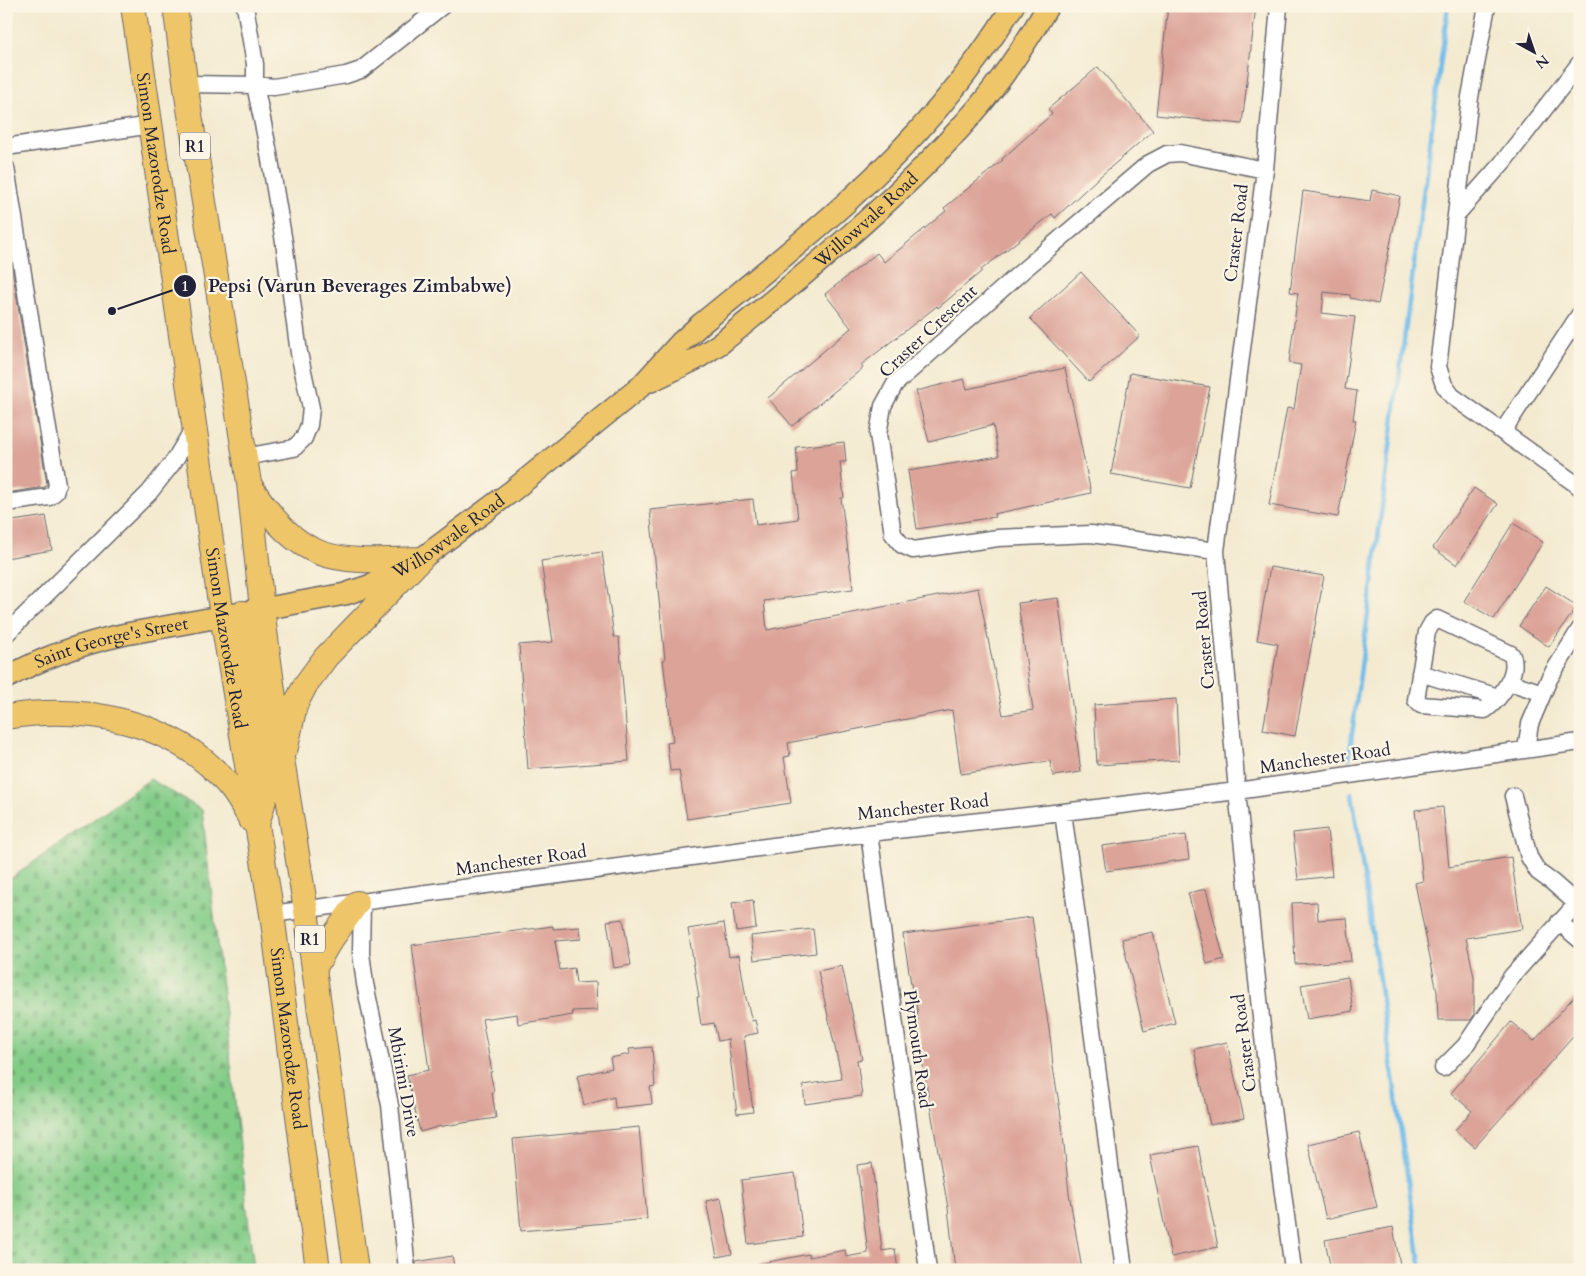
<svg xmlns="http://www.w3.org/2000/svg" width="1586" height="1276" font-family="Cardo,serif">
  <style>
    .cemetery { fill: url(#cemetery-stones); stroke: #527762 }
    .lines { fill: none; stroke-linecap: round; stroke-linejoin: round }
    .stream { stroke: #71bcea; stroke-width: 4.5 }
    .building { fill: #dca398 }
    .minor-casing { stroke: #6b686f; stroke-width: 19 }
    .major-casing { stroke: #6b686f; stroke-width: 24 }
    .highway-casing { stroke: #6b686f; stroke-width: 26 }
    .minor { stroke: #fff; stroke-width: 16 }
    .major { stroke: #eec569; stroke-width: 21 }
    .highway { stroke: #eec569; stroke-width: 24 }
    .labels { text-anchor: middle; stroke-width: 4.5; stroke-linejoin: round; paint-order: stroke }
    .shield { fill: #fcf5e5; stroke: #63616e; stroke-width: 1 }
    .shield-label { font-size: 16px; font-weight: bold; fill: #22223b }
    .street-label { font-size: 18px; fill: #22223b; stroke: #fcf5e5 }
    .leader { fill: none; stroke: #22223b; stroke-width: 2 }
    .callout-dot { fill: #22223b; stroke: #fcf5e5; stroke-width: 2 }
    .mark-label { font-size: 15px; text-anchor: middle; font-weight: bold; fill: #fff }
    .callout-label { font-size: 19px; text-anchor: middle; font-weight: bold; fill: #22223b; stroke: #fcf5e5; stroke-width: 4.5; stroke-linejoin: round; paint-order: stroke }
  </style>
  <defs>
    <pattern id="cemetery-stones" width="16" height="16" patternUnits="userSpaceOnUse" patternTransform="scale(1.25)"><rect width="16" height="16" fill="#83cc88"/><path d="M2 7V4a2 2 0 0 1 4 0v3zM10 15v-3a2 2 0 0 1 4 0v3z" fill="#71af76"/></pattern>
  </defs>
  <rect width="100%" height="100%" fill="#fcf5e5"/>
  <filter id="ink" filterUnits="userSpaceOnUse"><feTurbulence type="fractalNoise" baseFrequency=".02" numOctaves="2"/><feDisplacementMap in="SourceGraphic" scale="10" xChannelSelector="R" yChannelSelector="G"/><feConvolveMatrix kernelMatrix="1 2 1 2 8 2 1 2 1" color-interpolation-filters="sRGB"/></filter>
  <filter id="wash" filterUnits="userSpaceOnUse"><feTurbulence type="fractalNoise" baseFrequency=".0096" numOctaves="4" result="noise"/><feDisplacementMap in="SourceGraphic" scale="20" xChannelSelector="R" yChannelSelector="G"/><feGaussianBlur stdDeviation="1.12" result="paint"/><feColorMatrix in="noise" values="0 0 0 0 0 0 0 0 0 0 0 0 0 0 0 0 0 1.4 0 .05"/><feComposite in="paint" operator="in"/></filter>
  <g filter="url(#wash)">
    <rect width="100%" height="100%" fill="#f3ead0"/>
    <path class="cemetery" d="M 150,779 L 202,810 L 254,1270 L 6,1270 L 6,882 Z"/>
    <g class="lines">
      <path class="stream" d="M 1349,758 L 1448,6
        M 1352,793 L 1421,1270"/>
    </g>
    <g id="blocks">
      <path class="building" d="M 1168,6 L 1256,6 L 1242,124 L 1156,115 Z
        M 1098,67 L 1153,131 L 1097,179 L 1055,218 L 1052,214 L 981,270 L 982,271 L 938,308 L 937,306 L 861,365 L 863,368 L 792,426 L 768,398 L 851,328 L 825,294 L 877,253 L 884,262 L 946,211 L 944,208 L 1003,160 L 1002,159 L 1052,114 L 1048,109 Z
        M 1372,190 L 1400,196 L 1378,304 L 1350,298 L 1350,295 L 1324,292 L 1322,313 L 1355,317 L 1345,389 L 1357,391 L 1353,420 L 1356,420 L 1338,517 L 1269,505 L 1287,408 L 1294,409 L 1301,365 L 1289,363 L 1298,293 L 1290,292 L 1303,191 L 1370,201 Z
        M 6,244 L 8,244 L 47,484 L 45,487 L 6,493 Z
        M 1081,272 L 1140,336 L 1089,382 L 1030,318 Z
        M 1065,368 L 1091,493 L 994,514 L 995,517 L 917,529 L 908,471 L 999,456 L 993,425 L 929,442 L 916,391 L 964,379 L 967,389 Z
        M 1130,373 L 1210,387 L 1190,488 L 1111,474 Z
        M 844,442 L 846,462 L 840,462 L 844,498 L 841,498 L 853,589 L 764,601 L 767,630 L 978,588 L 1003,715 L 1033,710 L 1018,603 L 1058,598 L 1081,772 L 1053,776 L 1050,761 L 961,774 L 952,710 L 788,743 L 790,756 L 784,757 L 791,803 L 687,819 L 679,770 L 670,771 L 667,743 L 673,742 L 663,660 L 665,660 L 650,510 L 753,499 L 756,525 L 798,519 L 793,473 L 798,472 L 796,447 Z
        M 1474,488 L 1498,504 L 1457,565 L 1433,548 Z
        M 46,516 L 52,550 L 6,558 L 6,522 Z
        M 1513,523 L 1543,542 L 1494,619 L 1464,601 Z
        M 602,552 L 614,637 L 619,637 L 629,761 L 528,769 L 519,645 L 553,642 L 541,561 Z
        M 1270,567 L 1324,576 L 1295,736 L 1263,730 L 1278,644 L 1257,640 Z
        M 1546,586 L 1577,606 L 1549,647 L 1519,626 Z
        M 1176,699 L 1179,760 L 1097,765 L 1094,705 Z
        M 1443,807 L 1449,867 L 1511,857 L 1522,929 L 1466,938 L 1474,977 L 1474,1015 L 1471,1020 L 1438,1020 L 1437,992 L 1415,883 L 1423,881 L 1415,810 Z
        M 1327,829 L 1332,876 L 1298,880 L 1293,833 Z
        M 1186,835 L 1189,859 L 1106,871 L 1102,846 Z
        M 1206,889 L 1224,959 L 1207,964 L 1188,893 Z
        M 753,900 L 756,928 L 736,931 L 732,903 Z
        M 1317,902 L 1318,920 L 1347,918 L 1351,961 L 1295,964 L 1292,903 Z
        M 1032,917 L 1051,1043 L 1053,1067 L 1061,1116 L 1069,1193 L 1082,1270 L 955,1270 L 948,1208 L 922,1060 L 917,1009 L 911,984 L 903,934 Z
        M 623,919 L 631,965 L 614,968 L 607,921 Z
        M 724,923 L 729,957 L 739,955 L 746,998 L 752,1021 L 755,1020 L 758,1033 L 744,1036 L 753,1112 L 737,1114 L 728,1039 L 718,1041 L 714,1023 L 701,1025 L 697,997 L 699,997 L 688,929 Z
        M 553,926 L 553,929 L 580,927 L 581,939 L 555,941 L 560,970 L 574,968 L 576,983 L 596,982 L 597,1010 L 572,1011 L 573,1015 L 518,1024 L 517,1014 L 482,1019 L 492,1072 L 490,1072 L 494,1091 L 492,1092 L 496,1118 L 437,1127 L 420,1132 L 407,1075 L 429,1070 L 412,945 Z
        M 813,929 L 816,953 L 754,960 L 751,936 Z
        M 1153,932 L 1175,1023 L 1144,1031 L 1122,939 Z
        M 842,966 L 862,1059 L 857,1060 L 862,1096 L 805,1104 L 803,1085 L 842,1079 L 818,971 Z
        M 1348,977 L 1353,1011 L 1307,1019 L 1301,985 Z
        M 1580,990 L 1580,1029 L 1475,1147 L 1455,1130 L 1472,1111 L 1451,1093 L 1511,1022 L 1534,1041 Z
        M 1227,1042 L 1244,1118 L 1210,1125 L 1194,1049 Z
        M 652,1047 L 655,1086 L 650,1087 L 652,1104 L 615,1108 L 614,1097 L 584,1105 L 577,1076 L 612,1068 L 610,1058 L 630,1054 L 629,1049 Z
        M 639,1127 L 647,1219 L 521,1231 L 513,1139 Z
        M 1359,1132 L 1377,1207 L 1326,1219 L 1308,1144 Z
        M 1198,1146 L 1218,1247 L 1171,1257 L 1150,1155 Z
        M 872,1163 L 882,1251 L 895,1249 L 898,1270 L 758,1270 L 758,1264 L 809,1254 L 809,1257 L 845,1250 L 846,1257 L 868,1253 L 857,1165 Z
        M 795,1173 L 803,1237 L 748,1244 L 741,1180 Z
        M 721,1198 L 732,1254 L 717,1257 L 706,1201 Z
        M 1393,1227 L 1401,1270 L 1331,1270 L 1325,1240 Z
        M 452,1256 L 455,1270 L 417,1270 L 416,1262 Z"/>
    </g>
  </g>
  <g filter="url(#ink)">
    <use href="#blocks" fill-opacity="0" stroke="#6b686f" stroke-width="1"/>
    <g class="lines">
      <defs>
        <path id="minor" d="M 245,6 L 255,64 L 255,85 L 274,87 L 346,75 L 361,70 L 442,6
          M 1279,6 L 1265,170 L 1216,551 L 1237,791 L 1265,1055 L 1293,1270
          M 1487,6 L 1470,97 L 1438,367 L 1444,385 L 1452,396 L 1580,487
          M 186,84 L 255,85 L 268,148 L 284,242 L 299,353 L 311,408 L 309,425 L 304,438 L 294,448 L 245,457
          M 6,147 L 151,125
          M 6,168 L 57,485 L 55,492 L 49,497 L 6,503
          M 1456,215 L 1503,162 L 1580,63
          M 1503,431 L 1580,314
          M 1216,551 L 1091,534 L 998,538 L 913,550 L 902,545 L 893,534 L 878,434 L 883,406 L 895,384 L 1020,273 L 1148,164 L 1167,154 L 1180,153 L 1265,170
          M 1437,619 L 1511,654 C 1521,672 1499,700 1485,710 L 1421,705 L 1416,700 L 1427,632 L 1432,623 Z
          M 6,634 L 149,493 L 174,461 L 194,428
          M 1420,673 L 1498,697
          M 1509,682 L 1543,693
          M 1526,749 L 1530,724 L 1549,679 L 1580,629
          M 1513,796 L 1529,857 L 1538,872 L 1552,882 L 1576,903
          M 1063,812 L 1124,1270
          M 869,833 L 928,1270
          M 362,902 L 361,953 L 365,984 L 390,1105 L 407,1270
          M 272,914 L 869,833 L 1063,812 L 1237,791 L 1580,742
          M 1559,922 L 1580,940
          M 1443,1068 L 1465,1046 L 1512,976 L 1580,900"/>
        <g id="major">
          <path id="s1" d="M 651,381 L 696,359 L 721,343 C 807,272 896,202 970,117 C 1000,83 1025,45 1048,6"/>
          <path id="s2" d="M 6,678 C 43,657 84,643 126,634 L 345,594 L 369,586 L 421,559 L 512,491 L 640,387 L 680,343 L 701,324 C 751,283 802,243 849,200 C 912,143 968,78 1013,6"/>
        </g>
        <g id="highway">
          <path id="s3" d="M 133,6 L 222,616 L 272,914 L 318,1270"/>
          <path d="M 175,6 L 188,102 L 249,483 L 262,609 L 283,765 L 306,911 L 356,1270"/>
          <path d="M 251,487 C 303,566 333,562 421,559"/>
          <path d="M 242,613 L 267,790 L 258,821"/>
          <path d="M 6,717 C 87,704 177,721 231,788 C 239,798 245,810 251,820"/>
          <path d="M 286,747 L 295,705 L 306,684 L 326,657 L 421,559"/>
          <path d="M 314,969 L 328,944 L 357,903"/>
        </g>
      </defs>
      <use href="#minor" class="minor-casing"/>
      <use href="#major" class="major-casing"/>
      <use href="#highway" class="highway-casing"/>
      <use href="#minor" class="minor"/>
      <use href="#major" class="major"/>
      <use href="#highway" class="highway"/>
    </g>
  </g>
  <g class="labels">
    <g class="shield">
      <rect x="180" y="132.5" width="30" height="27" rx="4"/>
      <rect x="295" y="925.5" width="30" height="27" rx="4"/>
    </g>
    <g class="shield-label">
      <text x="195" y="152">R1</text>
      <text x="310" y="945">R1</text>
    </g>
    <g class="street-label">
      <text dy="6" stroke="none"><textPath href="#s3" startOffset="159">Simon Mazorodze Road</textPath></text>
      <text dy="6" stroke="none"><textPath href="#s1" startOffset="270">Willowvale Road</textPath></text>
      <text transform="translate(1236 233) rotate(-83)" y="6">Craster Road</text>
      <text transform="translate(928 331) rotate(-43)" y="6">Craster Crescent</text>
      <text dy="6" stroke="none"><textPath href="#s2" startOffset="470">Willowvale Road</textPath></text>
      <text dy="6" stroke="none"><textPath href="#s3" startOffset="639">Simon Mazorodze Road</textPath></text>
      <text transform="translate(1204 640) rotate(-95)" y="6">Craster Road</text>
      <text dy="6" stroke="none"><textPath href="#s2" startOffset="112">Saint George's Street</textPath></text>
      <text transform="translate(1325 758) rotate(-8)" y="6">Manchester Road</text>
      <text transform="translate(923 807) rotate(-6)" y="6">Manchester Road</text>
      <text transform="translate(521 860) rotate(-8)" y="6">Manchester Road</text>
      <text dy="6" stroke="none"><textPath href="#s3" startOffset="1044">Simon Mazorodze Road</textPath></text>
      <text transform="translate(1244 1043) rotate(-97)" y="6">Craster Road</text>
      <text transform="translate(918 1049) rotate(82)" y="6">Plymouth Road</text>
      <text transform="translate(404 1082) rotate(80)" y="6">Mbirimi Drive</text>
    </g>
  </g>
  <path class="leader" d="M112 311L185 286"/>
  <g class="callout-dot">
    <circle cx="112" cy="311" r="5"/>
    <circle cx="185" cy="286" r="12"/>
  </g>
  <g class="mark-label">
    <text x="185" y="291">1</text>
  </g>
  <g class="callout-label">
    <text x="360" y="292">Pepsi (Varun Beverages Zimbabwe)</text>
  </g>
  <rect width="1586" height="1276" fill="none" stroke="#fcf5e5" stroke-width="25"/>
  <g transform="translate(1534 52) rotate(140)" stroke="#fcf5e5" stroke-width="4" paint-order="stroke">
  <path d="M0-4L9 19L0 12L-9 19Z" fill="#22223b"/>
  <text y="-8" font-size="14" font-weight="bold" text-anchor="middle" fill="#22223b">N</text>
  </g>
</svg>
